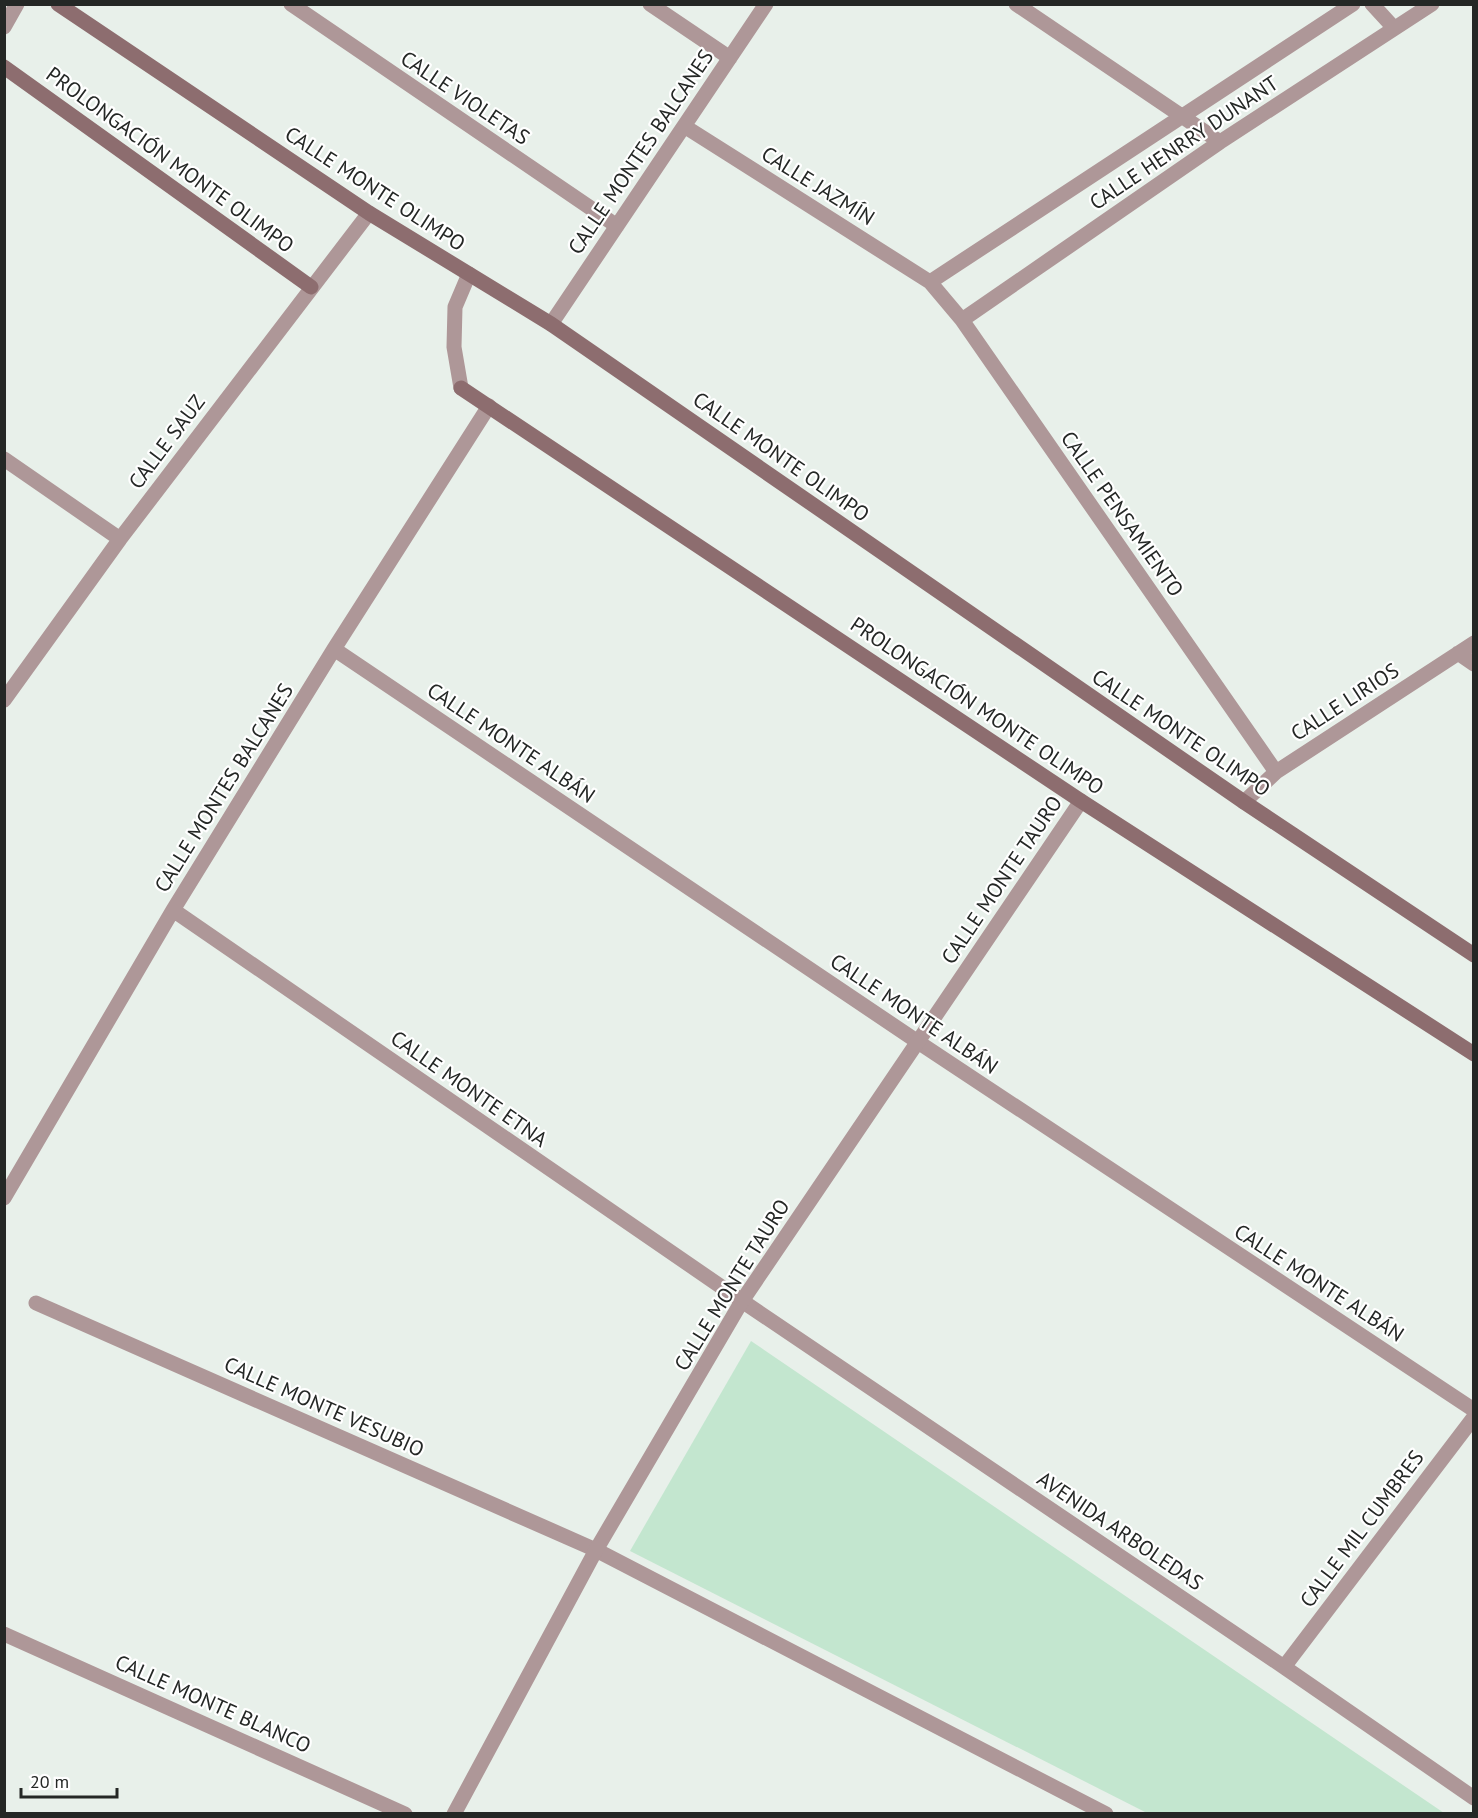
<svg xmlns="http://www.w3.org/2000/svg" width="1478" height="1818" font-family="'PT Sans',sans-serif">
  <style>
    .green { fill: #c3e6cf }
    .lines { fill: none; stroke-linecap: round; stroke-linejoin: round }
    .minor { stroke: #ae9798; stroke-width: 15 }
    .tertiary { stroke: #ae9798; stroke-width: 15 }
    .secondary { stroke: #8d6d6f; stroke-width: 15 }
    .labels { text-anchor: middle; stroke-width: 4.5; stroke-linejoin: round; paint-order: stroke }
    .street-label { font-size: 21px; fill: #242725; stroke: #fff }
  </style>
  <rect width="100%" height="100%" fill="#e8f0ea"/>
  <path class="green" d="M 751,1341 L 1444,1813 L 1147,1813 L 630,1551 Z"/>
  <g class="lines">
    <path class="minor" d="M 291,4 L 617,226
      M 650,4 L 730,58
      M 1016,4 L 1220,142
      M 1372,4 L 1394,28
      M 4,27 L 17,4
      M 684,126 L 930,282 L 962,320 L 1276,772
      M 930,282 L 1353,4
      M 962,320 L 1220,142 L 1432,4
      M 551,324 L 766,4
      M 461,388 L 454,347 L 455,307 L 469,274
      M 4,459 L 120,539
      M 334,649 L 918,1042 L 1474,1410
      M 1458,653 L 1474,664
      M 4,700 L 120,539 L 369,213
      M 1244,802 L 1276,772 L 1474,643
      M 173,910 L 742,1301 L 1284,1667 L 1474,1798
      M 4,1198 L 173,910 L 334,649 L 489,406
      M 36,1303 L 596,1550 L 1106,1814
      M 4,1634 L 405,1814
      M 1284,1667 L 1474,1417"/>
    <path class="tertiary" d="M 454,1814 L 596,1550 L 742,1301 L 1081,801"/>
    <path class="secondary" d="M 58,4 L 369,213 L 551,324 L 1244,802 L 1474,955
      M 4,67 L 311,287
      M 461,388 L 1081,801 L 1474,1054"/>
  </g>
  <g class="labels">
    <g class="street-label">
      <text transform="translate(465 98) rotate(34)" y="7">CALLE VIOLETAS</text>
      <text transform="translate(1184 143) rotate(-34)" y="7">CALLE HENRRY DUNANT</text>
      <text transform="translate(641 152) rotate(-56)" y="7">CALLE MONTES BALCANES</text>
      <text transform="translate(170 160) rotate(36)" y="7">PROLONGACIÓN MONTE OLIMPO</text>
      <text transform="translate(818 186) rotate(32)" y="7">CALLE JAZMÍN</text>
      <text transform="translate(375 189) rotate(33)" y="7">CALLE MONTE OLIMPO</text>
      <text transform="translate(167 442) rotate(-53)" y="7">CALLE SAUZ</text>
      <text transform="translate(781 457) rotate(35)" y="7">CALLE MONTE OLIMPO</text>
      <text transform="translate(1122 514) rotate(55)" y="7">CALLE PENSAMIENTO</text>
      <text transform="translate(1345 702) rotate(-33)" y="7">CALLE LIRIOS</text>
      <text transform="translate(977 706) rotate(34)" y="7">PROLONGACIÓN MONTE OLIMPO</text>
      <text transform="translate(1181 733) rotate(34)" y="7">CALLE MONTE OLIMPO</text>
      <text transform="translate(511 743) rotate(34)" y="7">CALLE MONTE ALBÁN</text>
      <text transform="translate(224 788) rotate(-58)" y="7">CALLE MONTES BALCANES</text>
      <text transform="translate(1002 880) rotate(-56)" y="7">CALLE MONTE TAURO</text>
      <text transform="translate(914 1014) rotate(34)" y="7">CALLE MONTE ALBÁN</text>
      <text transform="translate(469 1089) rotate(35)" y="7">CALLE MONTE ETNA</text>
      <text transform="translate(1319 1283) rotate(33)" y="7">CALLE MONTE ALBÁN</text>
      <text transform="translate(732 1285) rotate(-58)" y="7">CALLE MONTE TAURO</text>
      <text transform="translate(324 1407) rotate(24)" y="7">CALLE MONTE VESUBIO</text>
      <text transform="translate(1362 1529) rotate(-53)" y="7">CALLE MIL CUMBRES</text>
      <text transform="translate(1120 1531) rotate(34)" y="7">AVENIDA ARBOLEDAS</text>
      <text transform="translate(213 1704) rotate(24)" y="7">CALLE MONTE BLANCO</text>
    </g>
  </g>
  <rect width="1478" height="1818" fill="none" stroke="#242725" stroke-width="12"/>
  <path d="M21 1788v9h96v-9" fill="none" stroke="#242725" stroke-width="3"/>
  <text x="30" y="1788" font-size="18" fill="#242725" stroke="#ffffff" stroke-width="4.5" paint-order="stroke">20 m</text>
</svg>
